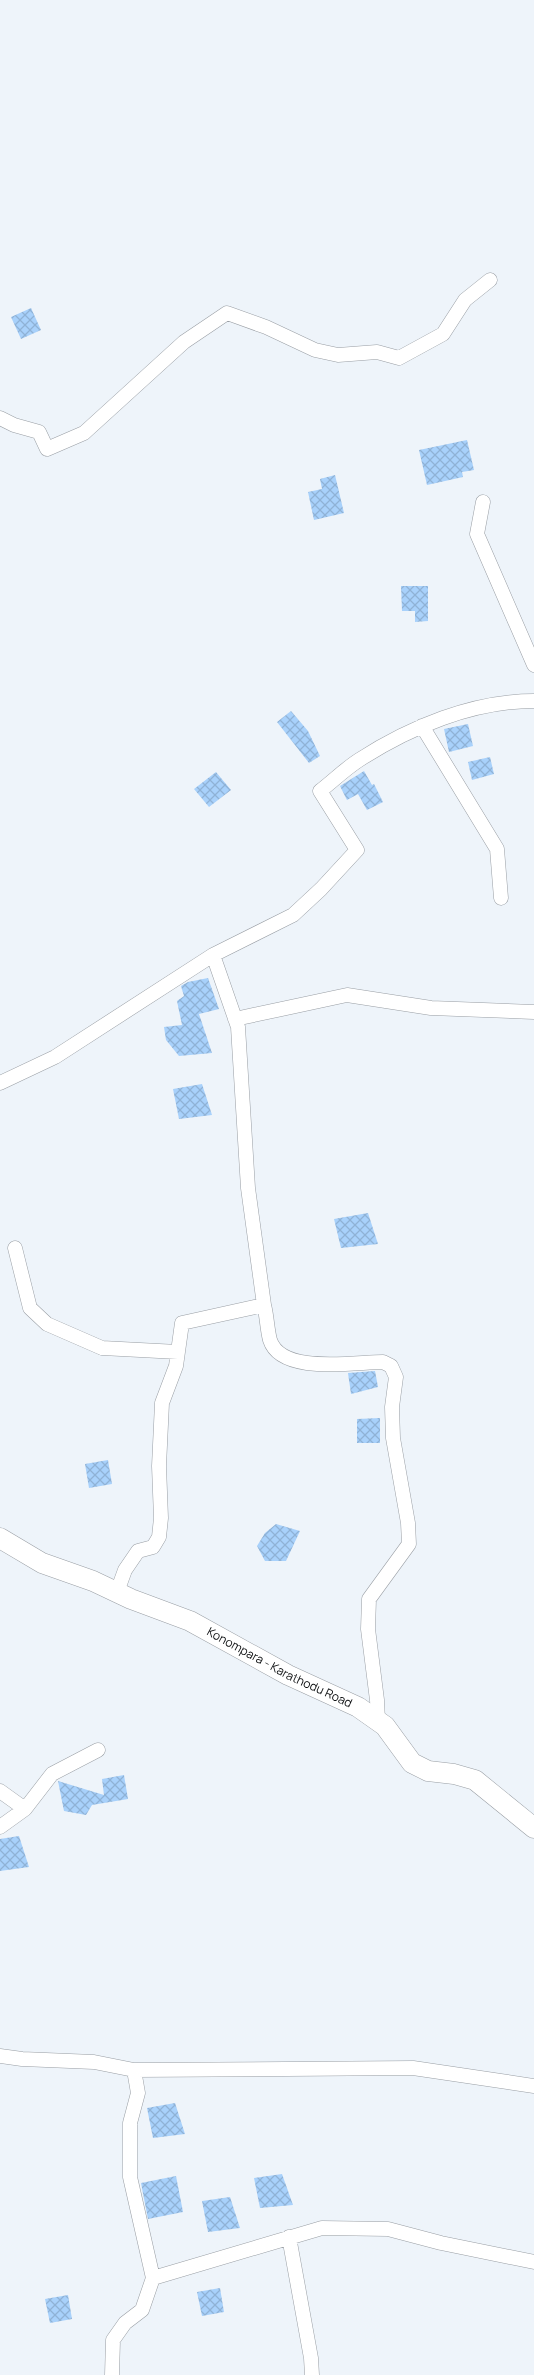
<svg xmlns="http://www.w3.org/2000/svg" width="534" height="2375" font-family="Manrope,sans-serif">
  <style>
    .building { fill: url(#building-cross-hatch) }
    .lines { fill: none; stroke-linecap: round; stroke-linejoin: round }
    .minor-casing { stroke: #999ea4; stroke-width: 15 }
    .secondary-casing { stroke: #999ea4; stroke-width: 21 }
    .minor { stroke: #fff; stroke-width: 14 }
    .secondary { stroke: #fff; stroke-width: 20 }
    .labels { text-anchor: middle; stroke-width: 4; stroke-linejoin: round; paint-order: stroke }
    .street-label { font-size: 12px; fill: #0a0c0e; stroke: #fff }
  </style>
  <defs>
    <pattern id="building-cross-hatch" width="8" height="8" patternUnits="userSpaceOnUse" patternTransform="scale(1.25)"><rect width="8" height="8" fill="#a8d1fb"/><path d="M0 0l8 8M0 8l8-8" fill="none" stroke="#8fb2d6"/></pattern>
  </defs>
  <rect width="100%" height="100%" fill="#eef4fa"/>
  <path class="building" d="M 31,308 L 41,330 L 21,339 L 11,317 Z
    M 467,440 L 474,470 L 462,472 L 463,477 L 427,485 L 419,450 Z
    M 335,475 L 344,513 L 314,520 L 308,492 L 322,489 L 320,479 Z
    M 401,586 L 428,586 L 428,621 L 415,622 L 415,611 L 402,611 Z
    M 291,711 L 308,731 L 320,756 L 309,763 L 277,722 Z
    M 468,724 L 473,746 L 449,752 L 444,729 Z
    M 490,757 L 494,774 L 472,780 L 468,762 Z
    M 364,771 L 372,785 L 374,784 L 383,802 L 367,810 L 358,794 L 347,800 L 340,786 Z
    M 216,772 L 231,790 L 209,807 L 194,789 Z
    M 208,978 L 219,1009 L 199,1014 L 212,1053 L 179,1056 L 166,1040 L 164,1027 L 182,1025 L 177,1001 L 184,996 L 181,986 L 188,982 Z
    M 202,1084 L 212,1115 L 179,1119 L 173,1089 Z
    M 368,1213 L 378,1244 L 341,1248 L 334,1219 Z
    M 375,1371 L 378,1387 L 351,1394 L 348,1373 Z
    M 380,1418 L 380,1443 L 357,1443 L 357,1419 Z
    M 108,1460 L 112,1484 L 89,1488 L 85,1464 Z
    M 276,1524 L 300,1531 L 286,1561 L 265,1561 L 257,1546 L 265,1533 Z
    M 124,1775 L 128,1799 L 92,1805 L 86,1815 L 64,1811 L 58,1781 L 104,1795 L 102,1779 Z
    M 19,1836 L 29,1867 L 0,1871 L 0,1839 Z
    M 175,2103 L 185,2134 L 153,2138 L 147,2108 Z
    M 282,2174 L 293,2205 L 260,2208 L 254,2178 Z
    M 176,2176 L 183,2212 L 148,2219 L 141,2183 Z
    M 230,2197 L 240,2228 L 208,2232 L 202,2201 Z
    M 220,2288 L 224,2312 L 202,2316 L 197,2292 Z
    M 68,2295 L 72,2319 L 50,2323 L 45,2299 Z"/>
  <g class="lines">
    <defs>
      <path id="minor" d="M 0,418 L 14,425 L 39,432 L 47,449 L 84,433 L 184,342 L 227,313 L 266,327 L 315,350 L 338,355 L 377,352 L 399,358 L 443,334 L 465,300 L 490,280
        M 483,502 L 477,534 L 534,665
        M 422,726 L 497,849 L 501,898
        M 235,1019 L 347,995 L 431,1008 L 534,1012
        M 0,1083 L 55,1057 L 213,955
        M 15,1248 L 30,1308 L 47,1324 L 102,1348 L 178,1352
        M 264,1305 C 267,1316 267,1329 270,1340 C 281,1375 354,1362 383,1362 L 391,1366 L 396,1377 L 392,1407 L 393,1438 L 408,1523 L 409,1544 L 369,1599 L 368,1629 L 377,1700 L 378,1721
        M 117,1592 L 125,1570 L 138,1551 L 153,1547 L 159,1537 L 161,1518 L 159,1466 L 162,1403 L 176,1366 L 182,1323 L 264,1305 L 248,1188 L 238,1027 L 213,955 L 293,915 L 321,889 L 357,850 L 320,791 C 333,781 345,769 359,760 C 410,727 473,701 534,701
        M 0,1791 L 25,1809 L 52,1774 L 98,1750
        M 0,1827 L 25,1809
        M 0,2056 L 22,2059 L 94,2062 L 134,2070 L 413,2068 L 534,2086
        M 134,2070 L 138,2093 L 130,2123 L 130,2177 L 153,2278 L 322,2228 L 388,2229 L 441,2243 L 534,2262
        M 289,2237 L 311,2358 L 312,2375
        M 112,2375 L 113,2340 L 125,2323 L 142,2310 L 153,2278"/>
      <g id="secondary">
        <path id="s1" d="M 0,1538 L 42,1563 L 93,1581 L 131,1599 L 190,1621 L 288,1675 L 358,1707 L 385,1726 L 412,1763 L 428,1771 L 454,1774 L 475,1780 L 534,1828"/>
      </g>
    </defs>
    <use href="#minor" class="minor-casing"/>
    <use href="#secondary" class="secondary-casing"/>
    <use href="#minor" class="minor"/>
    <use href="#secondary" class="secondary"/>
  </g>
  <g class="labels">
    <g class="street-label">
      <text dy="4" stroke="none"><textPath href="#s1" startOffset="309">Konompara - Karathodu Road</textPath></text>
    </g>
  </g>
</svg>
